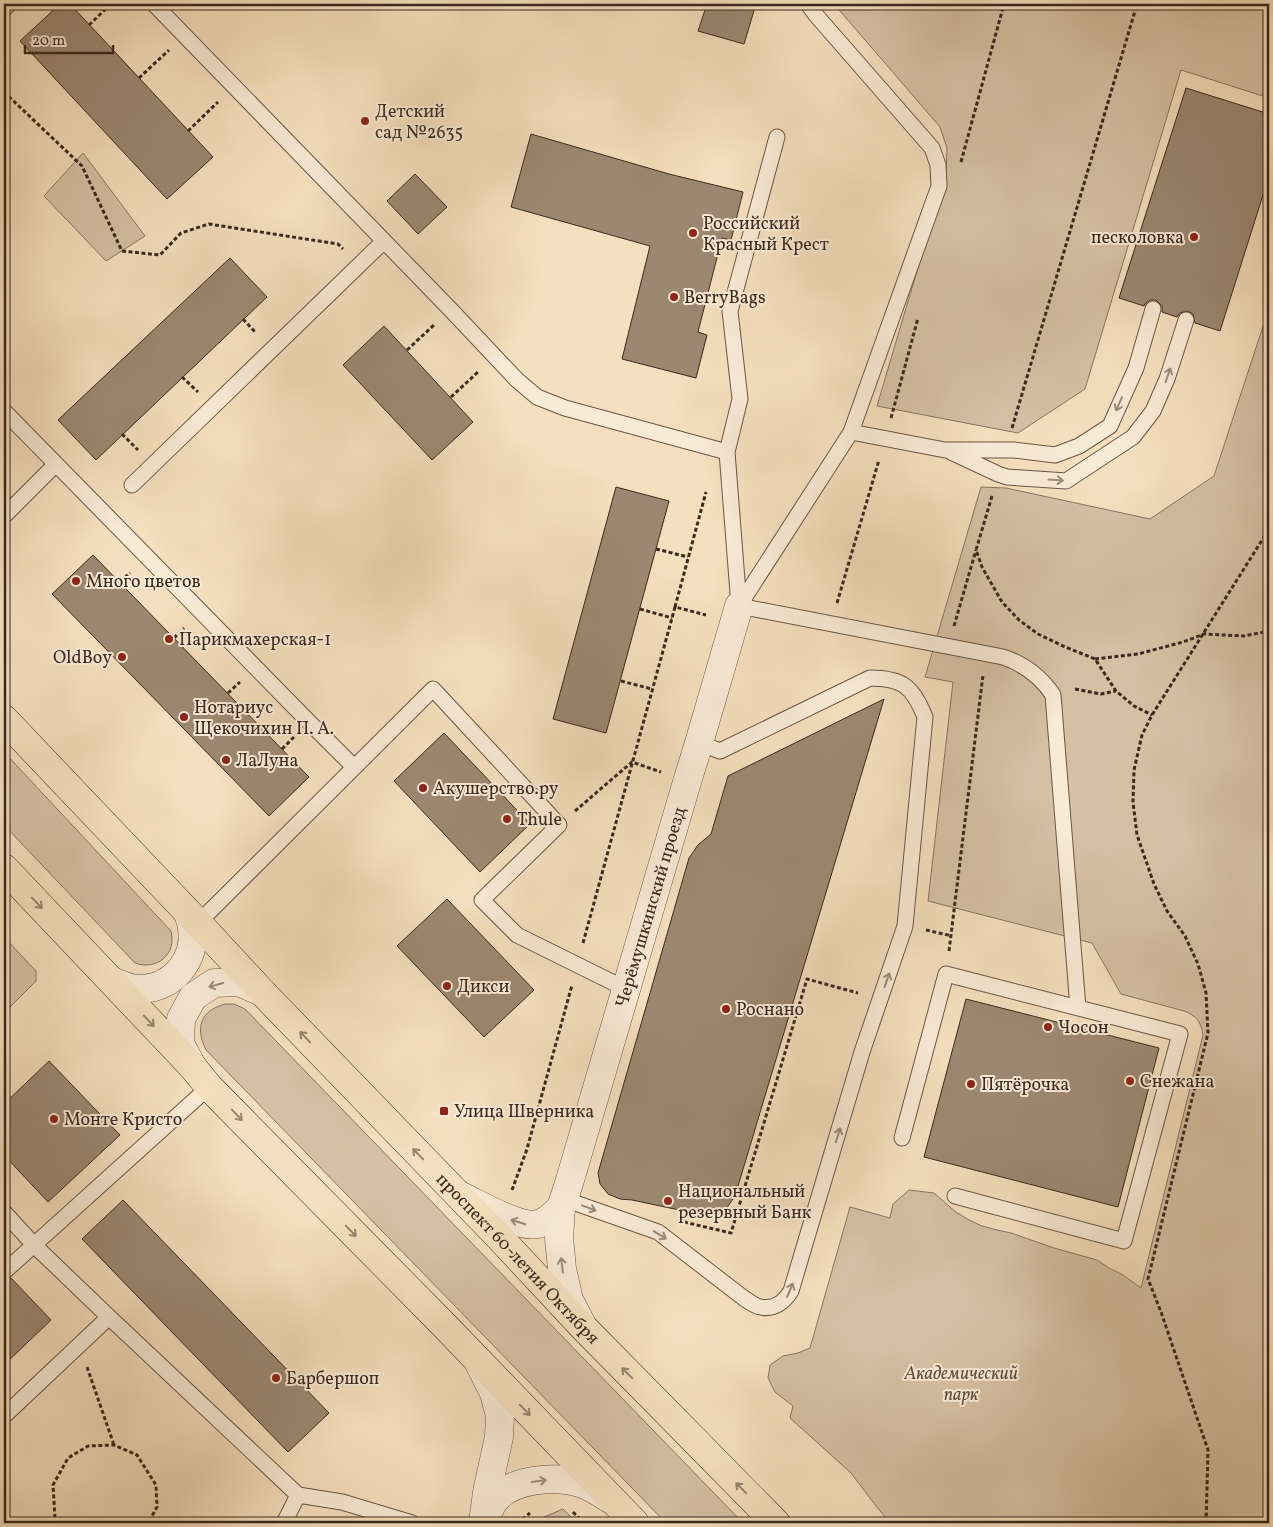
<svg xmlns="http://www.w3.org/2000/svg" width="1273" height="1527" font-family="Vollkorn,serif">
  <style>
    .green { fill: #d6c0a3; stroke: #887460 }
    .building { fill: #9c8871; stroke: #3a291d }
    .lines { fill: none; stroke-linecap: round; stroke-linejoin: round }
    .lane-casing { stroke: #695645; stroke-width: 17 }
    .street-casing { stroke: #695645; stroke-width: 29 }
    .primary-casing { stroke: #3a291d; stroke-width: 29 }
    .path { stroke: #3a291d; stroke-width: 3; stroke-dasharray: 4 2.5; stroke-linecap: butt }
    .lane { stroke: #f9ead5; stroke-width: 15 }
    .street { stroke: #f9ead5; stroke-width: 28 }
    .primary { stroke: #f6dfbe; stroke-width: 28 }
    .oneway { stroke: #9a8a79 }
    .oneway2 { stroke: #98846e }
    .poi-dot { fill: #8f2418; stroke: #f9ead5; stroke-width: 2 }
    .labels { text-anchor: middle; stroke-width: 4; stroke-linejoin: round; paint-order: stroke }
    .poi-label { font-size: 18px; fill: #3a291d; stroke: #f9ead5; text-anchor: start }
    .street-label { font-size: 18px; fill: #3a291d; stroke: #f9ead5 }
    .park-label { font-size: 18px; font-style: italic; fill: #614f3e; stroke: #f9ead5 }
  </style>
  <rect width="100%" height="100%" fill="#f6dfbe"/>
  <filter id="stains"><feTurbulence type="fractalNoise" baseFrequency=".004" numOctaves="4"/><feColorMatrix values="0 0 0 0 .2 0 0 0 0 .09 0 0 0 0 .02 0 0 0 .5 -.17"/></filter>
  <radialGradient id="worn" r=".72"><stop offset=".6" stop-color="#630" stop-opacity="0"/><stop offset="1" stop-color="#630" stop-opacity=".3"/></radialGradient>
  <path class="green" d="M 834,4 L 1269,4 L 1269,98 L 1181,70 L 1085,389 L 1018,433 L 877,406 L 946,173 L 947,148 L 940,127 Z
    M 83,153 L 145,236 L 106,261 L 44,196 Z
    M 1269,308 L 1269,1523 L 890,1523 L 876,1506 L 851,1473 L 790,1418 L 793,1406 L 775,1392 L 768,1378 L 770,1365 L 783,1356 L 798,1353 L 810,1348 L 850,1207 L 890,1218 L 893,1204 L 909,1190 L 934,1193 L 956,1212 L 969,1220 L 982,1226 L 997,1230 L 1011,1233 L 1054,1248 L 1097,1260 L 1109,1268 L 1123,1275 L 1141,1288 L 1203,1035 C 1201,1022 1197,1016 1184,1011 L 1121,994 L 1092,943 L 928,901 L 953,682 L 925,677 L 981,487 L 1006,488 L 1150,519 L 1214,476 Z
    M 4,752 L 171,931 C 177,954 157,971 135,963 L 4,825 Z
    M 4,937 L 36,971 L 36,981 L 4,1013 Z
    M 225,1004 L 234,1004 L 245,1009 L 743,1523 L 666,1523 L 206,1050 C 195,1028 200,1011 225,1004 Z
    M 563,1509 L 577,1523 L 549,1523 L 544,1517 Z"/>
  <path class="building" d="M 60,4 L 70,4 L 213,157 L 167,199 L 20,41 Z
    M 707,4 L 756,4 L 744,44 L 698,31 Z
    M 1186,88 L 1269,114 L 1269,176 L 1220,331 L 1195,323 L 1193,314 L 1188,311 L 1180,313 L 1177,317 L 1162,312 L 1162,306 L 1156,300 L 1150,300 L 1146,303 L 1144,306 L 1119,298 Z
    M 531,134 L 669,174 L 743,192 L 731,240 L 722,238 L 698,332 L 707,335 L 696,378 L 622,359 L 650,246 L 511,207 Z
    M 415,174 L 447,207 L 418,234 L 387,201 Z
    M 230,258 L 267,297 L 96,460 L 58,420 Z
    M 384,326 L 473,422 L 432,460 L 343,365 Z
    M 616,487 L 669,501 L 606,733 L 553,719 Z
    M 93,555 L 309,777 L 269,816 L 52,594 Z
    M 884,699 L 735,1196 L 726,1209 L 717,1215 L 703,1215 L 632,1200 L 620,1199 L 608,1194 L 600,1184 L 598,1173 L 689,858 L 698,845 L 711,834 L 728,776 Z
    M 444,733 L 530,824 L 480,872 L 394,781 Z
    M 447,899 L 534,990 L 484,1037 L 397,946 Z
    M 966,999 L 1159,1048 L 1118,1207 L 924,1157 Z
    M 49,1061 L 120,1135 L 48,1202 L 4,1155 L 4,1104 Z
    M 123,1200 L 329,1413 L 288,1452 L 82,1239 Z
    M 11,1278 L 51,1320 L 4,1365 L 4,1281 Z"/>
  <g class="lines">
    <defs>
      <path id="lane" d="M 154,4 L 451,310 L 517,380 L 537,397 L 565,408 L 727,452 L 739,606
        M 4,9 L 9,4
        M 4,411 L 309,722 L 354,767
        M 851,432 L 945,450 L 1014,450 L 1055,455 L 1079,446 L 1110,426 L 1136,368 L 1153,309
        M 727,452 L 740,399 L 730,311 L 777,137
        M 951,452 L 998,474 L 1007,477 L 1066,481 L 1133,437 L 1153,411 L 1167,379 L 1186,320
        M 132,485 L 384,241
        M 4,516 L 56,464
        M 739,606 L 851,432 L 939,186 L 938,165 L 932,148 L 815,14 L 808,4
        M 739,606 L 1003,657 C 1024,664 1041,677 1053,695 L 1078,1008
        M 198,923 L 433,689 L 559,825 L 482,900 L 517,935 L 626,989
        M 902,1138 L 946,974 L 1180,1034 L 1124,1241 L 955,1196
        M 564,1199 L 658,1232 L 745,1299 C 750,1302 755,1306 760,1307 C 775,1310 784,1302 791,1291 L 862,1052 L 905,926 L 925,717 C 913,687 903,678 870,678 L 720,751 L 699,743
        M 4,1212 L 34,1245 L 109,1317 L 298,1495 L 342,1502 L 412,1523
        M 4,1272 L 209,1087
        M 4,1416 L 109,1317
        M 284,1523 L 298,1495"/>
      <g id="street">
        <path d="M 112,981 C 122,985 131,990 142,989 C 173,988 197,959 192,928 C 192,923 189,918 188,913"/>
        <path d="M 192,1066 L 180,1044 L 181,1019 L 193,997 L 214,983 L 239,982 L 262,992"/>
        <path d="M 461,1196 C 479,1204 519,1229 538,1224 C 547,1222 554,1214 561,1208"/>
        <path id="s1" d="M 582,1325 L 569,1300 L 562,1269 L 559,1238 L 561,1208 L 570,1180 L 687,782 L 699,743 L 739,606"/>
        <path d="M 479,1363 L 494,1393 L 500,1416 L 499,1437 L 487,1492 L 483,1523"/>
        <path d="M 485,1518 C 488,1512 491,1506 494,1501 C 512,1478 557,1475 583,1484 C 592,1487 602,1494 610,1499"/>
      </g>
      <g id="primary">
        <path id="s2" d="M 4,719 L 198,923 L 262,992 L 499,1237 L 583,1327 L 776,1523"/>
        <path d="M 4,868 L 192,1066 L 209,1087 L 441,1322 L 635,1523"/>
      </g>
    </defs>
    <use href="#lane" class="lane-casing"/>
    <use href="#street" class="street-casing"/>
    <use href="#primary" class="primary-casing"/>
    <path class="path" d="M 89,25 L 111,4
      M 139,78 L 169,50
      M 4,92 L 82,166 L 122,251 L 160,255 L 181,233 L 209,224 L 338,244 L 343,249
      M 188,131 L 218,102
      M 961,162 L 1004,4
      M 243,319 L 256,333
      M 407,350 L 434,325
      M 182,377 L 198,392
      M 451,397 L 479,371
      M 891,418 L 918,318
      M 1012,428 L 1137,4
      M 122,434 L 138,450
      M 992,496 L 976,550 L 982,567 L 1002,602 L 1019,620 L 1038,634 L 1063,646 L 1095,659 L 1116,691 L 1134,706 L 1152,715
      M 656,549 L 688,557
      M 120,582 L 130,573
      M 837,603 L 879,460
      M 675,607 L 706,492
      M 640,609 L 672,618
      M 954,626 L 976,550
      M 174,638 L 184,628
      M 1095,659 L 1138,654 L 1183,642 L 1204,634 L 1244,636 L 1269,631
      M 621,681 L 652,689
      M 1075,689 L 1101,694 L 1116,691
      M 228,693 L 240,682
      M 282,749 L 294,737
      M 575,811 L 632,762 L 661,772
      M 926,930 L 952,936
      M 583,943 L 675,607 L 706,615
      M 949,951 L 983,675
      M 512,1190 L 527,1149 L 572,985
      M 684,1222 L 731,1233 L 807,979 L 858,993
      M 87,1367 L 114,1445
      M 573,1512 L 584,1523
      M 59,1523 L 55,1518 L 53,1485 L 68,1458 L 88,1446 L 114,1445 L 137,1455 L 156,1485 L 157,1507 L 148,1523
      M 517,1523 L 530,1513
      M 1206,1523 L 1208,1450 L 1161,1312 L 1148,1279 L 1208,1033 L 1206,993 L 1198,964 L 1185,936 L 1167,911 L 1154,884 L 1137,835 L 1133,802 L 1134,770 L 1142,735 L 1152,715 L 1269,529"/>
    <use href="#lane" class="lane"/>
    <use href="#street" class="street"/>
    <use href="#primary" class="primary"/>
  </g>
  <defs><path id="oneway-shaft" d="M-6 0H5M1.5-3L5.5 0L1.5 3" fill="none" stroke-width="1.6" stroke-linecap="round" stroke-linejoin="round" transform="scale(1.25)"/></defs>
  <g class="oneway">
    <use href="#oneway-shaft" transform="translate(1168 375) rotate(-71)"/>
    <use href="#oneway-shaft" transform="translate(1119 404) rotate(114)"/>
    <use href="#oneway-shaft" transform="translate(1056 480) rotate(4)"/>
    <use href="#oneway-shaft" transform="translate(887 980) rotate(-71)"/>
    <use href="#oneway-shaft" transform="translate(216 985) rotate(165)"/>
    <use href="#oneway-shaft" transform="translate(838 1135) rotate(-73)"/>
    <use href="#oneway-shaft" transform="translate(589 1208) rotate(21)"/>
    <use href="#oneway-shaft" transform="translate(518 1222) rotate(-162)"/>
    <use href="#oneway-shaft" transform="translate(660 1235) rotate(31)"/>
    <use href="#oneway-shaft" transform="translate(562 1265) rotate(-97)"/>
    <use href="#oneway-shaft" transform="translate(790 1290) rotate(-67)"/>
    <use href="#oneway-shaft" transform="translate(539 1481) rotate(-8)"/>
  </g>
  <g class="oneway2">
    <use href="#oneway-shaft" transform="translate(37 903) rotate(46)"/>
    <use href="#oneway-shaft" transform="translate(149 1021) rotate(47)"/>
    <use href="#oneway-shaft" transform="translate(305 1037) rotate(-134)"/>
    <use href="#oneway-shaft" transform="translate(237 1115) rotate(46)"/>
    <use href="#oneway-shaft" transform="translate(418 1154) rotate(-134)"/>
    <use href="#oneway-shaft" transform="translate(351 1231) rotate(46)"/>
    <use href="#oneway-shaft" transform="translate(627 1373) rotate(-135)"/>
    <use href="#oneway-shaft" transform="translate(525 1410) rotate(46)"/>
    <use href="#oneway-shaft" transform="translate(741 1488) rotate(-135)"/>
  </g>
  <g class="poi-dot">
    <circle cx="365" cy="121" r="5"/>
    <circle cx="693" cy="233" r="5"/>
    <circle cx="1194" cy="237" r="5"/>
    <circle cx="674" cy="297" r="5"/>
    <circle cx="76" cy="581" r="5"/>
    <circle cx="169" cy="639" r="5"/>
    <circle cx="122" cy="657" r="5"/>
    <circle cx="184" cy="717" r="5"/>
    <circle cx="226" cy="760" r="5"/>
    <circle cx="423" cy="788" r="5"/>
    <circle cx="507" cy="819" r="5"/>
    <circle cx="447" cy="986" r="5"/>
    <circle cx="726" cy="1009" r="5"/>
    <circle cx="1048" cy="1027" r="5"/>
    <circle cx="1130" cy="1081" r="5"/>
    <circle cx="971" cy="1084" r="5"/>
    <rect x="439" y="1106" width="10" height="10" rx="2.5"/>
    <circle cx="54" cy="1119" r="5"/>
    <circle cx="668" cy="1201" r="5"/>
    <circle cx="276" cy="1378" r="5"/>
  </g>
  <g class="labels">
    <g class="poi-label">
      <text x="375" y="117">Детский<tspan x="375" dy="21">сад №2635</tspan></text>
      <text x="703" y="229">Российский<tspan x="703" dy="21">Красный Крест</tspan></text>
      <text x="1184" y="243" text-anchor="end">песколовка</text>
      <text x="684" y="303">BerryBags</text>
      <text x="86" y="587">Много цветов</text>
      <text x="179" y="645">Парикмахерская-1</text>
      <text x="112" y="663" text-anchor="end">OldBoy</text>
      <text x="194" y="713">Нотариус<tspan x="194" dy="21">Щекочихин П. А.</tspan></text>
      <text x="236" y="766">ЛаЛуна</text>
      <text x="433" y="794">Акушерство.ру</text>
      <text x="517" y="825">Thule</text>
      <text x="457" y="992">Дикси</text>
      <text x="736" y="1015">Роснано</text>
      <text x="1058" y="1033">Чосон</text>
      <text x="1140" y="1087">Снежана</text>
      <text x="981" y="1090">Пятёрочка</text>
      <text x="454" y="1117">Улица Шверника</text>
      <text x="64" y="1125">Монте Кристо</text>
      <text x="678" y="1197">Национальный<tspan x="678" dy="21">резервный Банк</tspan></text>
      <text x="286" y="1384">Барбершоп</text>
    </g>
    <g class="street-label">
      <text dy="6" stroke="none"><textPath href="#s1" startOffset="435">Черёмушкинский проезд</textPath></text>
      <text dy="6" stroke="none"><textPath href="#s2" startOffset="745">проспект 60-летия Октября</textPath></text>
    </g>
    <g class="park-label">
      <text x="961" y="1379">Академический<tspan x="961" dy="21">парк</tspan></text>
    </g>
  </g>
  <rect width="1273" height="1527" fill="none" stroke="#f6dfbe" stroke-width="20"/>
  <rect x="5" y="5" width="1263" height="1517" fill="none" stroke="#3a291d" stroke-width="2.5"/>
  <rect x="10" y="10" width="1253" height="1507" fill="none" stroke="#3a291d"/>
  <path d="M25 45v8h88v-8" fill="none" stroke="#3a291d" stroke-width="2.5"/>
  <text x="32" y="45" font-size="15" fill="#3a291d" stroke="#f9ead5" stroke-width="4" paint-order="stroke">20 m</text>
  <rect width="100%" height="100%" filter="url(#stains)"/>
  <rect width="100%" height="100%" fill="url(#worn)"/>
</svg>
